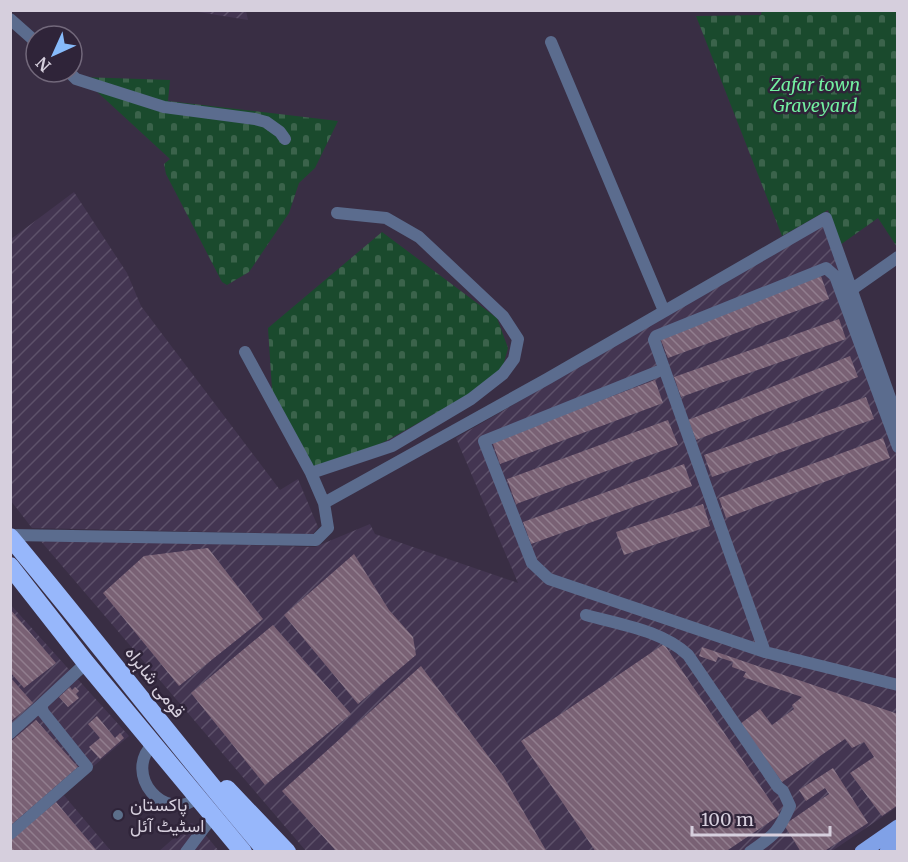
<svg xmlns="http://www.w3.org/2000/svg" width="908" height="862" font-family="Merriweather,Vazirmatn,serif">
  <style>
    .industrial { fill: url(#industrial-furrows) }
    .cemetery { fill: url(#cemetery-stones) }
    .building { fill: url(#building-back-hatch) }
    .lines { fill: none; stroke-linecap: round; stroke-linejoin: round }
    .minor { stroke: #5b6c8e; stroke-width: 12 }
    .major { stroke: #80a1e7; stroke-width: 15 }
    .highway { stroke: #97b7fb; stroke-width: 18 }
    .service-dot { fill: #5c6f8a; stroke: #2f2439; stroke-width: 2 }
    .labels { text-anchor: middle; stroke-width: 5; stroke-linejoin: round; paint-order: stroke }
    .park-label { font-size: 18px; font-style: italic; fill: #73f0a1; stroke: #2f2439 }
    .street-label { font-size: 18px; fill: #d6cfdd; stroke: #2f2439 }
    .poi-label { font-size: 18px; fill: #d6cfdd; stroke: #2f2439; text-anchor: start }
  </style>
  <defs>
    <pattern id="industrial-furrows" width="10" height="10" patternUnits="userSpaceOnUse" patternTransform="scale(1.5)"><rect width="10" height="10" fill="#433551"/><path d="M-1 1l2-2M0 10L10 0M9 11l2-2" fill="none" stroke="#5d516a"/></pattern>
    <pattern id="cemetery-stones" width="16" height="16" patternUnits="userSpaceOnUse" patternTransform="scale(1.5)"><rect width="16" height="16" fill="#1a4a2d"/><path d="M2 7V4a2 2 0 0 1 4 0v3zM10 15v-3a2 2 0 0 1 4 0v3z" fill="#3b634b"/></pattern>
    <pattern id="building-back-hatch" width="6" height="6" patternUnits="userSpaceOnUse" patternTransform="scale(1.5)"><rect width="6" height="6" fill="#796174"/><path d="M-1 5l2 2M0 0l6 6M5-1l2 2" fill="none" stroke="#917e8e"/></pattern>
  </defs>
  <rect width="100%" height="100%" fill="#392e44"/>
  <path class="industrial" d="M 192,11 L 246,11 L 248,20 Z
    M 74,192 L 127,273 L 141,306 L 280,490 L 298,479 L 318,527 L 313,534 L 32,528 L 11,501 L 11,239 Z
    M 823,225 L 897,429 L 897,807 L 832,851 L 306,851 L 39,539 L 315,547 L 370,524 L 375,534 L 518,583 L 456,438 Z
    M 10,604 L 129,736 L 62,793 L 111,851 L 11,851 Z
    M 191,823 L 197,825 L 219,851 L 158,852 Z"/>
  <path class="cemetery" d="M 762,10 L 897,11 L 897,247 L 878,218 L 840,245 L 828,210 L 782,236 L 696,16 L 761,15 Z
    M 81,77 L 170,80 L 168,101 L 338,121 L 315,168 L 299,183 L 289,213 L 249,272 L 227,285 L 222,282 L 166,174 L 164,164 L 170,159 Z
    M 382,232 L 497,318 L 508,348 L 502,370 L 468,395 L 386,441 L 314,475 L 273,405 L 268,328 Z"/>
  <path class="building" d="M 821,276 L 829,299 L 668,358 L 659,335 Z
    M 839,319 L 846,339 L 681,397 L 674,377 Z
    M 850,356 L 858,377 L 696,440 L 688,420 Z
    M 655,380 L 663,403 L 500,464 L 492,441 Z
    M 866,397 L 874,419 L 712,477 L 704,455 Z
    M 668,420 L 678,445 L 516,504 L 507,479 Z
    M 883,438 L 890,458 L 726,518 L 719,498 Z
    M 684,464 L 692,486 L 531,544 L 523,522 Z
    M 703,504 L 710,526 L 624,555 L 616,532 Z
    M 208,548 L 263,619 L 179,686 L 103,593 L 144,556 Z
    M 354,554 L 389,610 L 413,637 L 416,655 L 358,704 L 284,615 Z
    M 10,609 L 56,663 L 24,688 L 10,672 Z
    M 273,625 L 351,714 L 265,785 L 191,693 Z
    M 664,644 L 780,815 L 725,852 L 596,852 L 521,741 Z
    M 702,647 L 898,714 L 898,805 L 882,816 L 850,773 L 874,757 L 864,742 L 852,748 L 845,739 L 782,782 L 740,724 L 760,709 L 772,725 L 794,709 L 792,705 L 802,697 L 743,677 L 746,672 L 732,667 L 733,662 L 718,657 L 716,662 L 699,656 Z
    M 421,666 L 503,776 L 547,852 L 337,852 L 282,791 Z
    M 10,677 L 33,703 L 10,722 Z
    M 70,687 L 72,690 L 75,687 L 79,691 L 76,694 L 79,698 L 68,707 L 59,697 Z
    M 97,716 L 115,738 L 120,733 L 124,738 L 100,759 L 89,747 L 100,738 L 88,724 Z
    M 36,720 L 78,767 L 10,826 L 10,742 Z
    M 833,768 L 868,823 L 823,852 L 801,852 L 784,825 L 829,794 L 825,788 L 806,801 L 799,790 Z
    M 56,802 L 98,852 L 10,852 L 10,840 Z"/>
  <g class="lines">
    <path class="minor" d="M 10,19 L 36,42
      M 551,42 L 664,311
      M 69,72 L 76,79 L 164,107 L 255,119 L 266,122 L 280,132 L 285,139
      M 851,290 L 898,257
      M 664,369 L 484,441 L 532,563 L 549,579 L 765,652 L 898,685
      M 311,473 L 392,446 L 471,399 L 503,374 L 514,359 L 518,339 L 503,316 L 419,237 L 386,218 L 337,213
      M 324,503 L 547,379 L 826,218 L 898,420
      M 10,535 L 316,540 L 328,528 L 324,503 L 311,473 L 245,352
      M 586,615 C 621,625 661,630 688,655 L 778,787 L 783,791 L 790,806 C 778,833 774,835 750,852
      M 765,652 L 654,340 L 656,336 L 826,268 L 835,276 L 898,447
      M 10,733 L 41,705
      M 153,744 C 122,774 165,825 198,797
      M 10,834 L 87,767 L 43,712 L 41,705 L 86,663
      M 186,852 L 213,816"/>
    <path class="major" d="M 862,852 L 898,827
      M 887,852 L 898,845"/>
    <path class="highway" d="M 10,537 C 97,641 179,749 267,852
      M 10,566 L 86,663 L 243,852
      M 227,789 L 287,852"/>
  </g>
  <circle class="service-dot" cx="118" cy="815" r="6"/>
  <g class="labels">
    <g class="park-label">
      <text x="815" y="91">Zafar town<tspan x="815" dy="21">Graveyard</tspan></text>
    </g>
    <g class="street-label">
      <text transform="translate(155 682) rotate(52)" y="6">قومی شاہراہ</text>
    </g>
    <g class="poi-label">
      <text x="130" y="811">پاکستان<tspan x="130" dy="21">اسٹیٹ آئل</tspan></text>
    </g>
  </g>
  <rect width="908" height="862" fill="none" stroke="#d6cfdd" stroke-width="24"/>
  <g transform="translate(54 54) rotate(225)"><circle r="28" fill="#2f2439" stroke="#72687b" stroke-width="1.5"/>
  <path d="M0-4.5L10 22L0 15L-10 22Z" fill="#87bbfb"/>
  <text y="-9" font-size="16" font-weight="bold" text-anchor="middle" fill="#d6cfdd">N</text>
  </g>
  <path d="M692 826v9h138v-9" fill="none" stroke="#d6cfdd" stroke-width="3"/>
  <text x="701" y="826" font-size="18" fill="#d6cfdd" stroke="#2f2439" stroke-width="4.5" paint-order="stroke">100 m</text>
</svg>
